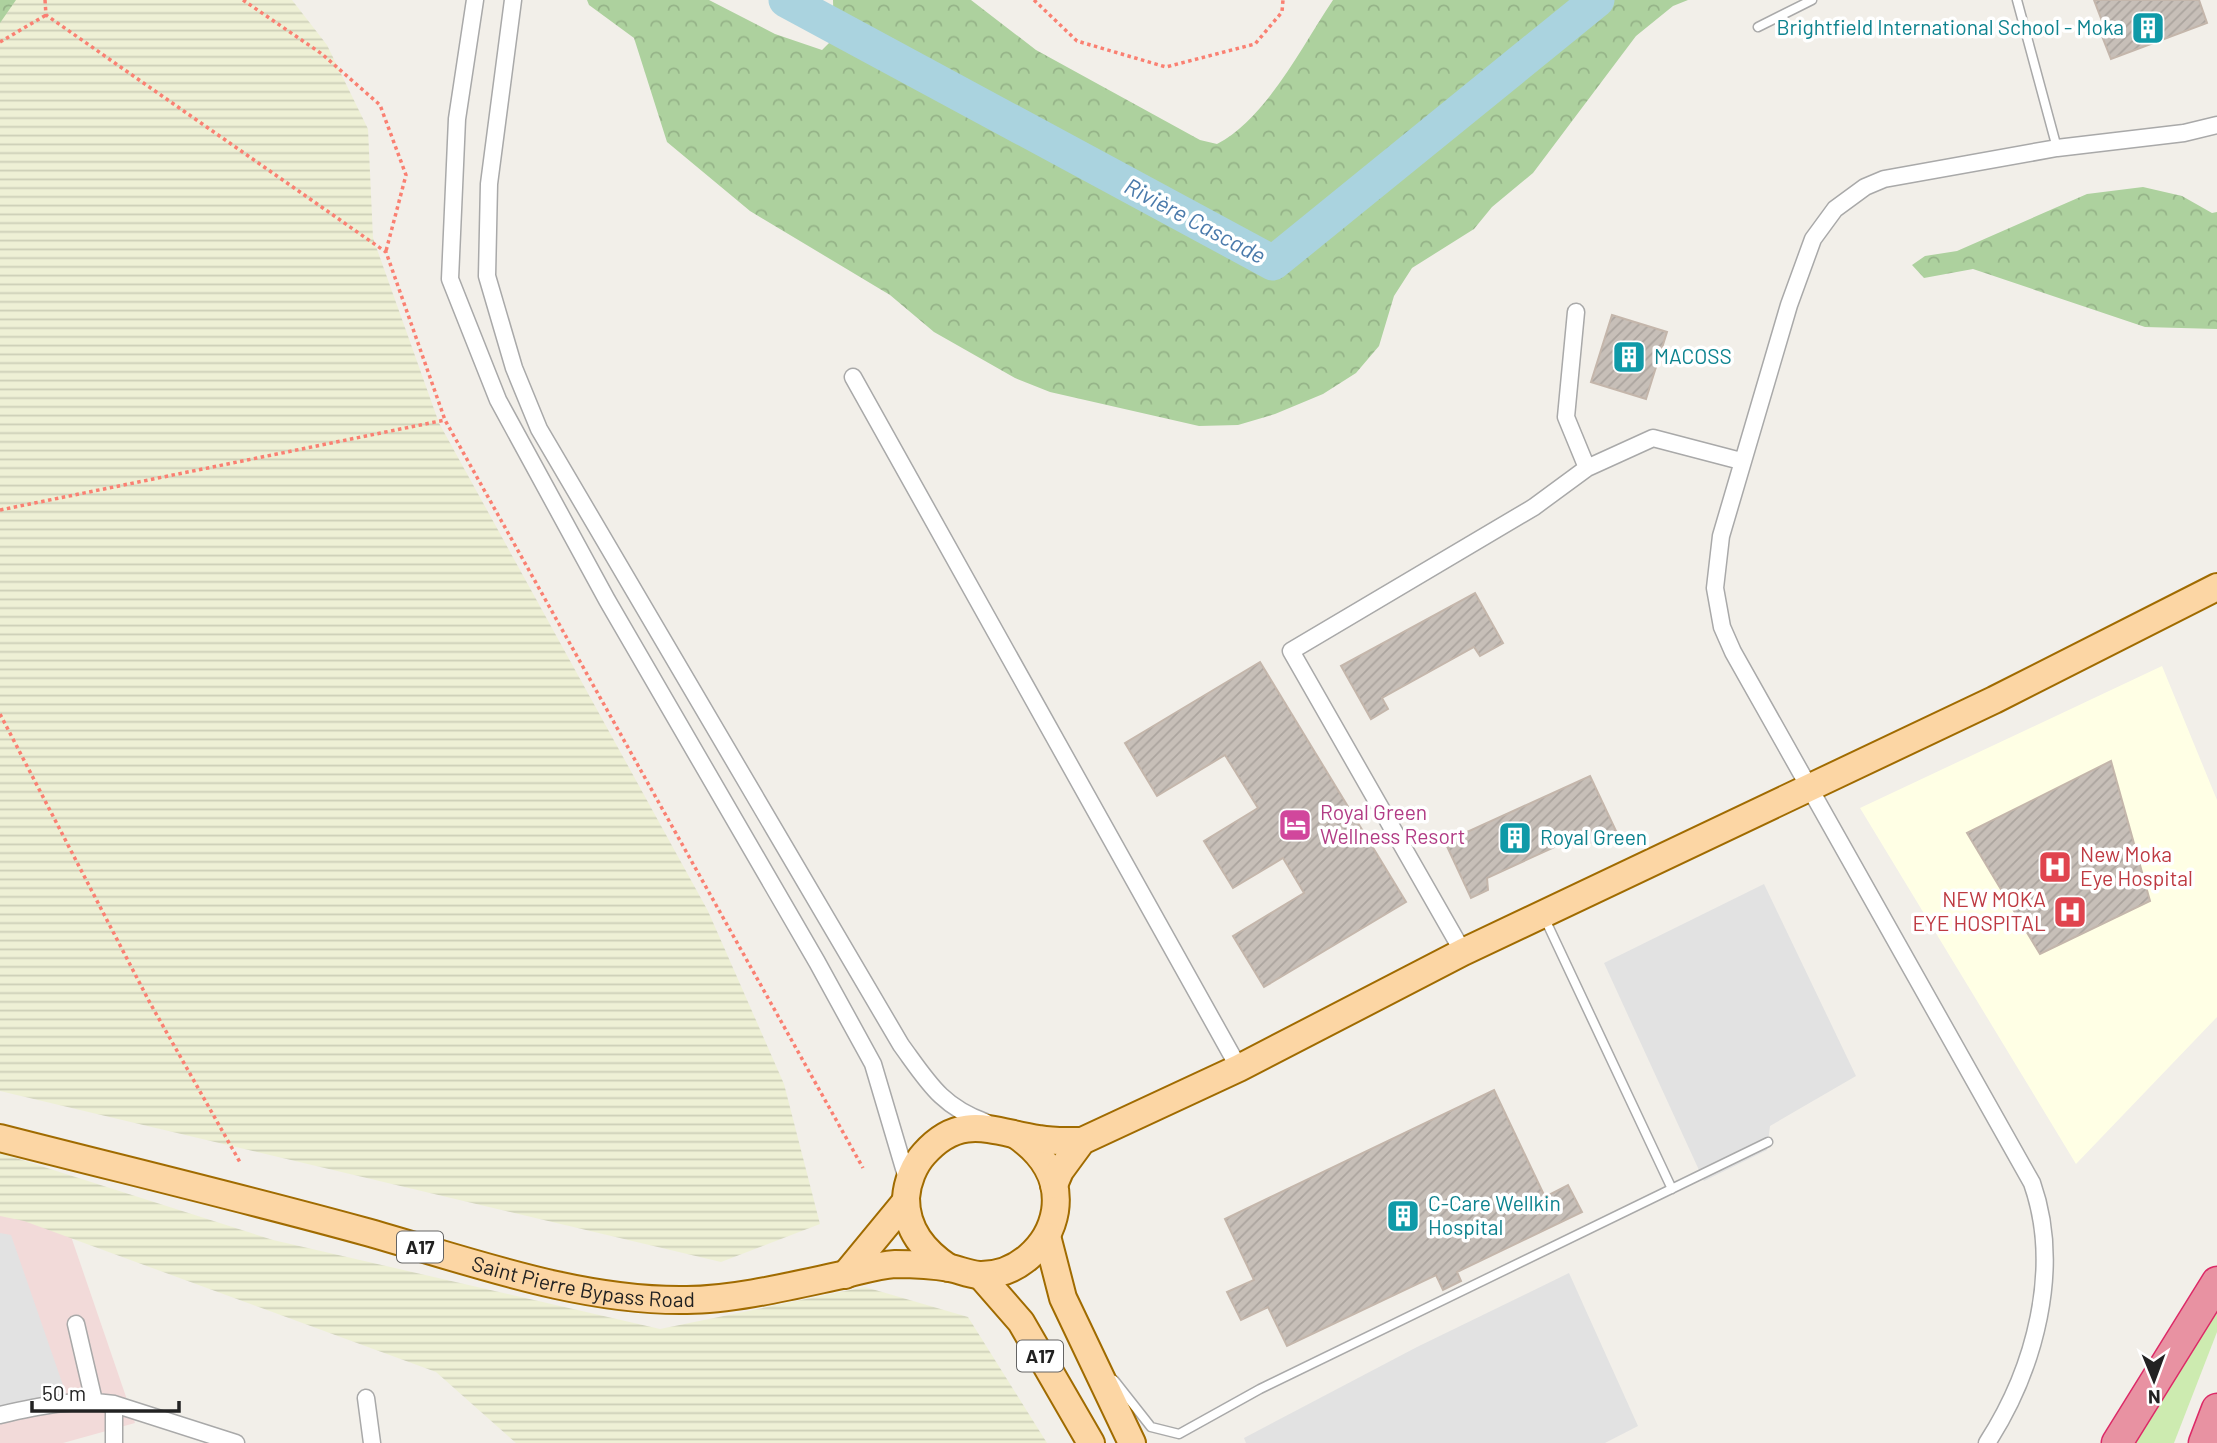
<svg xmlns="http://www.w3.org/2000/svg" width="2217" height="1443" font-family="Barlow,sans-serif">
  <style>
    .commercial { fill: #f2dad9 }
    .education { fill: #ffffe5 }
    .farmland { fill: url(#farmland-rules) }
    .grass { fill: #cdebb0 }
    .forest { fill: url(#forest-crowns) }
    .parking { fill: #e2e2e2 }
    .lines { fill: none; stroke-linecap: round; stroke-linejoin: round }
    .river { stroke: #aad3df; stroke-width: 35 }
    .building { fill: url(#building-hatch); stroke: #c4b6ab; stroke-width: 2 }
    .lane-casing { stroke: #a9a9a9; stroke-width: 11 }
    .street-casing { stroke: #a9a9a9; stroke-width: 19 }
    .primary-casing { stroke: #a06b00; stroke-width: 30 }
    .highway-casing { stroke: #dc2a67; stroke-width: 33 }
    .path { stroke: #fa8072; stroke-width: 3.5; stroke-dasharray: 3.5 3.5; stroke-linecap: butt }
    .lane { stroke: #fff; stroke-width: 8 }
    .street { stroke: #fff; stroke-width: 16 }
    .primary { stroke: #fcd6a4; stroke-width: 26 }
    .highway { stroke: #e892a2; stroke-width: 30 }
    .labels { text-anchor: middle; stroke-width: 7; stroke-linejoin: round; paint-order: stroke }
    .shield { fill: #fff; stroke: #646464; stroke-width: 2 }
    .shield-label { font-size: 19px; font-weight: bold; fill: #222 }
    .culture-label { font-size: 21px; fill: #0d838f; stroke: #fff; text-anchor: start }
    .hotel-label { font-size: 21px; fill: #b23c85; stroke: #fff; text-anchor: start }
    .health-label { font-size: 21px; fill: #be3a42; stroke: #fff; text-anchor: start }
    .street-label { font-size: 21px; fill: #222; stroke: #fff }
    .water-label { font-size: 23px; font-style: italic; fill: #4a7aab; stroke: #fff }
  </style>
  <defs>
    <pattern id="farmland-rules" width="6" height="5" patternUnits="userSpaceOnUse" patternTransform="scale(1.75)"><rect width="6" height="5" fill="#eef0d5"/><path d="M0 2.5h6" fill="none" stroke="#ccceb7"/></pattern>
    <pattern id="forest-crowns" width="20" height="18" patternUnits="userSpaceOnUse" patternTransform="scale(1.75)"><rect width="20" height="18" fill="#add19e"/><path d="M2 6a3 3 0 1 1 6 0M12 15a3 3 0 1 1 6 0" fill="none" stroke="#95b388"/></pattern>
    <pattern id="building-hatch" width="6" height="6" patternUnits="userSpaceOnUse" patternTransform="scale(1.75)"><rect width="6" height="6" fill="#c7bfb8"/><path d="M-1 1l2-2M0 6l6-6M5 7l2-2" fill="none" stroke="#aba49e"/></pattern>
  </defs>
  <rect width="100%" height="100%" fill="#f2efe9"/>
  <path class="commercial" d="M 0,1201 L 63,1213 L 135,1423 L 63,1443 L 0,1443 Z"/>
  <path class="education" d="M 2162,666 L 2217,800 L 2217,1017 L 2076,1164 L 1860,808 Z"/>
  <path class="farmland" d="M 11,0 L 292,0 L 327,45 L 368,129 L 373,238 L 439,423 L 708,911 L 784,1084 L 820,1224 L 721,1262 L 0,1091 L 0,12 Z
    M 0,1153 L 273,1240 L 660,1329 L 865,1287 L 968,1317 L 1047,1443 L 516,1443 L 436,1372 L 24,1221 L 0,1216 Z"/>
  <path class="grass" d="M 2217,1298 L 2217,1332 L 2174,1443 L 2132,1443 Z"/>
  <path class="forest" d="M 0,0 L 16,0 L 0,23 Z
    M 587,0 L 709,0 L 775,34 L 822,50 L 834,38 L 833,0 L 971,0 L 1036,50 L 1200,140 L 1217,144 C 1266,119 1302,46 1333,0 L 1688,0 L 1673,6 L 1636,36 L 1533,173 L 1492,207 L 1474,229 L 1412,268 L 1394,296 L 1379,346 L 1356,373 L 1323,394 L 1275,414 L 1238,425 L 1199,426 L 1050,392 L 1015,378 L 934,332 L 890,295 L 750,211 L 667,142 L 634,38 L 589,5 Z
    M 2143,187 L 2182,196 L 2212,213 L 2217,212 L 2217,329 L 2145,327 L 1973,269 L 1924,278 L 1912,265 L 1925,256 L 1957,251 L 2087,194 Z"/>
  <path class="parking" d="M 1764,884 L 1856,1076 L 1770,1126 L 1767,1150 L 1704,1181 L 1604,963 Z
    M 0,1233 L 11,1235 L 65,1391 L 0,1410 Z
    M 1569,1273 L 1638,1426 L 1605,1443 L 1246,1443 L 1244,1438 L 1417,1347 Z"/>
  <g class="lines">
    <path class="river" d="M 786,0 L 1273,263 L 1597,0"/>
  </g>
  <path class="building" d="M 2094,0 L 2199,0 L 2207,23 L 2111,59 L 2102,36 L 2107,34 Z
    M 1612,315 L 1667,332 L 1646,399 L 1591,382 Z
    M 1475,593 L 1503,643 L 1480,656 L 1474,647 L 1382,698 L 1388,709 L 1371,719 L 1341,666 Z
    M 1260,662 L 1406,902 L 1264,987 L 1233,936 L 1304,893 L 1283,858 L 1233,888 L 1204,841 L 1258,808 L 1225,755 L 1157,796 L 1125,743 Z
    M 2111,761 L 2150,901 L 2040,954 L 1967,833 Z
    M 1590,776 L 1616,831 L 1590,843 L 1585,833 L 1487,878 L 1488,890 L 1471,898 L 1445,842 Z
    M 1494,1090 L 1545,1197 L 1568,1185 L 1582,1212 L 1457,1272 L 1461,1281 L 1443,1290 L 1436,1275 L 1287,1346 L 1268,1307 L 1241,1320 L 1227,1292 L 1254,1280 L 1225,1219 Z"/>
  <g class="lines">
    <defs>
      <path id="lane" d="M 2017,0 L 2057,148
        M 1758,27 L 1812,0
        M 1545,919 L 1672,1189
        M 1114,1380 L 1151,1427 L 1179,1434 L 1260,1389 L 1768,1142"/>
      <path id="street" d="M 475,0 L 457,119 L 450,279 L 498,400 L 607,600 L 817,962 L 873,1064 L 908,1182
        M 513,0 L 489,184 L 487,276 L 514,368 L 539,429 L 901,1045 C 928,1082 941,1106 985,1122
        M 1576,312 L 1566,417 L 1587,468
        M 853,377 L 1239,1068
        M 1463,952 L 1291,651 L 1534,507 L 1587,468 L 1653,438 L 1741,461
        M 76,1324 L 94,1401
        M 366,1398 L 372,1443
        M 0,1415 C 38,1406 75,1398 114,1404 L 236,1443
        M 114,1443 L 114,1404
        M 1987,1443 C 2035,1369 2062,1268 2032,1183 L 1733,652 L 1722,627 L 1715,588 L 1721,536 L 1789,305 L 1813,239 L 1835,209 L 1865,187 L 1884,179 L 2057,148 L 2184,133 L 2217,125"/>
      <g id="primary">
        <path id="s1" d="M 0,1138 C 121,1169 243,1198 363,1231 C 467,1260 578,1302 687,1300 C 734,1300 795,1285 842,1275 C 860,1271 877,1265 895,1264 C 912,1264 933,1265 950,1268 C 960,1270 968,1274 979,1275 C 1016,1276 1049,1247 1055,1211 C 1060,1177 1042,1153 1016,1135"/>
        <path d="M 1054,1185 L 1060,1171 L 1082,1141 L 1239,1068 L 1463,952 L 1994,700 L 2217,587"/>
        <path d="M 1047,1236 L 1063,1298 L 1132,1443"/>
        <path d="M 949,1268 C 924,1251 906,1230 906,1198 C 907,1182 914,1165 924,1154 C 961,1112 993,1132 1039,1139 C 1053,1142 1068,1141 1082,1141"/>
        <path d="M 845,1275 L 906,1201"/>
        <path d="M 980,1275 L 1021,1322 L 1091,1443"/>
      </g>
      <path id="highway" d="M 2117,1443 L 2217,1282
        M 2204,1443 L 2217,1409"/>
    </defs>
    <use href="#lane" class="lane-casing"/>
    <use href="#street" class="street-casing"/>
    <use href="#primary" class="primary-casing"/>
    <use href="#highway" class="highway-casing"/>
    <path class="path" d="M 45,0 L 46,15 L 386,252 L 445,420 L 863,1168
      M 243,0 L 322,54 L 380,105 L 406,175 L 386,251
      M 1034,0 L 1077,41 L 1166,67 L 1255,44 L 1282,12 L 1283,0
      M 0,42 L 46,15
      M 0,510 L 445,420
      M 0,714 L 150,1003 L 241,1164"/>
    <use href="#lane" class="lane"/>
    <use href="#street" class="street"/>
    <use href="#primary" class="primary"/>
    <use href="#highway" class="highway"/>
  </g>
  <defs>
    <symbol id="building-square" viewBox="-11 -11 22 22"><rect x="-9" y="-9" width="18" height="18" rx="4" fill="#0f9aa8" stroke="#fff"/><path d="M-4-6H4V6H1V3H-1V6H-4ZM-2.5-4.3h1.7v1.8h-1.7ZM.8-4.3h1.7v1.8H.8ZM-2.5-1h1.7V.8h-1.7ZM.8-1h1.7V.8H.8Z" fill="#fff"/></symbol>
    <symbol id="hotel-square" viewBox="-11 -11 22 22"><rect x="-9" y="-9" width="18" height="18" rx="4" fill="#d1479c" stroke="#fff"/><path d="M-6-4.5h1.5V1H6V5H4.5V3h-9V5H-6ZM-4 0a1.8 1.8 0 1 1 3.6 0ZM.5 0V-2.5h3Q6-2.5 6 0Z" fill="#fff"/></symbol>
    <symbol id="hospital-square" viewBox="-11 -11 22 22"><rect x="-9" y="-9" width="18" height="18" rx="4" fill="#e0444e" stroke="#fff"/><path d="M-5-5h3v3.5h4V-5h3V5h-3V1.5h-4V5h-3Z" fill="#fff"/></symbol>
  </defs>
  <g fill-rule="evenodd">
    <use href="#building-square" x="2129" y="9" width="38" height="38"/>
    <use href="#building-square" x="1610" y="338" width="38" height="38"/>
    <use href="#hotel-square" x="1276" y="806" width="38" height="38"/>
    <use href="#building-square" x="1496" y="819" width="38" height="38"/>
    <use href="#hospital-square" x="2036" y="848" width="38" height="38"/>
    <use href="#hospital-square" x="2051" y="893" width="38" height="38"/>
    <use href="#building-square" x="1384" y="1197" width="38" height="38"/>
  </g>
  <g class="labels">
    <g class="shield">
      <rect x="397" y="1231.5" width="46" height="31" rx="5"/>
      <rect x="1017" y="1340.5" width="46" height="31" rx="5"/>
    </g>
    <g class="shield-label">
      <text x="420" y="1254">A17</text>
      <text x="1040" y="1363">A17</text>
    </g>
    <g class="culture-label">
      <text x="2124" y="35" text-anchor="end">Brightfield International School - Moka</text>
      <text x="1654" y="364">MACOSS</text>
      <text x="1540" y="845">Royal Green</text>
      <text x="1428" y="1211">C-Care Wellkin<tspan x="1428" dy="24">Hospital</tspan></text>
    </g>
    <g class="hotel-label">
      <text x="1320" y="820">Royal Green<tspan x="1320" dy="24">Wellness Resort</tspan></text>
    </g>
    <g class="health-label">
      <text x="2080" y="862">New Moka<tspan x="2080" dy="24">Eye Hospital</tspan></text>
      <text x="2046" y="907" text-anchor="end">NEW MOKA<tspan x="2046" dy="24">EYE HOSPITAL</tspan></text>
    </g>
    <g class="street-label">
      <text dy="7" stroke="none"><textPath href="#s1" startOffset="602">Saint Pierre Bypass Road</textPath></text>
    </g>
    <g class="water-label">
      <text transform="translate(1195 221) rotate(28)" y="8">Rivière Cascade</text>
    </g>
  </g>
  <g transform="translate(2154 1380) rotate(179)" stroke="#ffffff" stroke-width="5" paint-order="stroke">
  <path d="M0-5L12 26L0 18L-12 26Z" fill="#222222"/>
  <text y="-10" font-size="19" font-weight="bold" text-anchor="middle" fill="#222222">N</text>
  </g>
  <path d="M32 1401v10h147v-10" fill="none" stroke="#222222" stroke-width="3.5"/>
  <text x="42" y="1401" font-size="21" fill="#222222" stroke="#ffffff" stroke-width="5" paint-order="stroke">50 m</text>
</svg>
